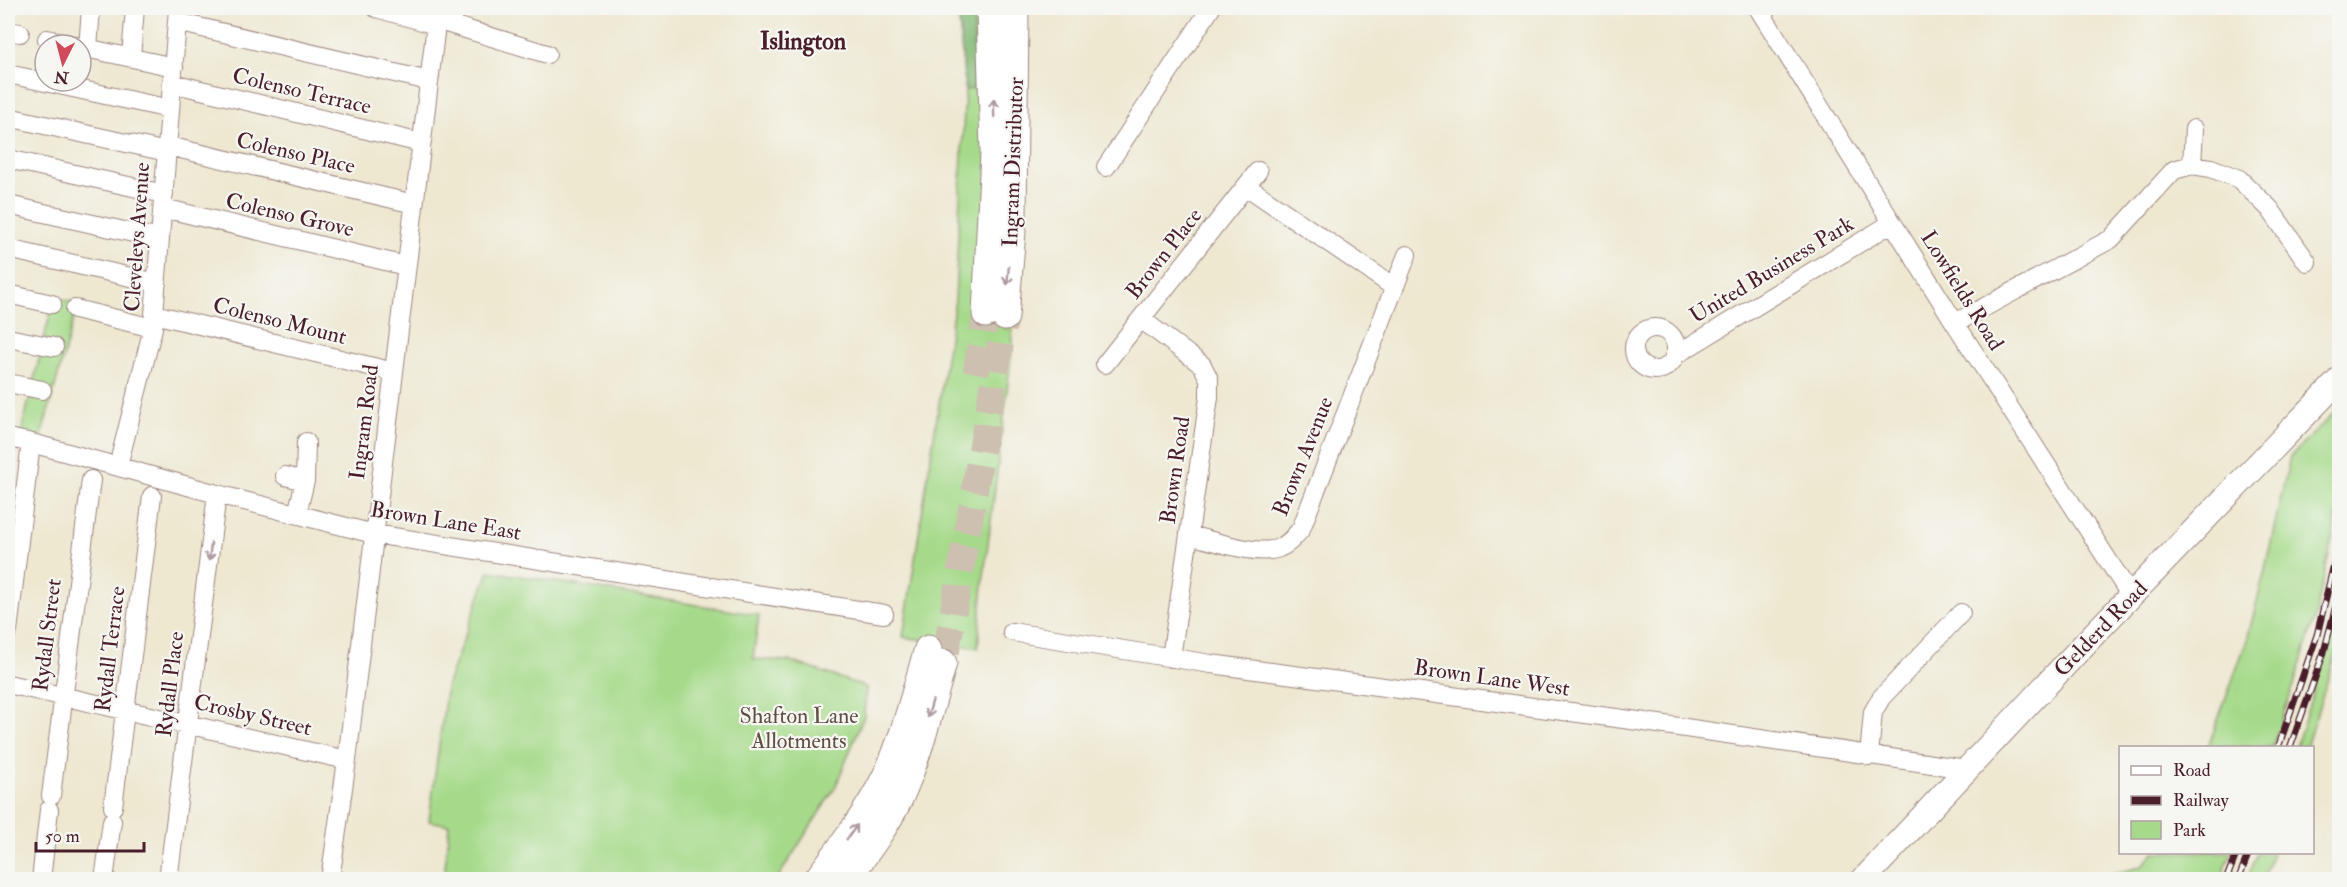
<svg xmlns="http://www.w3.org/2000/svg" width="2347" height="887" font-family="'IM FELL Double Pica',serif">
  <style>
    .green { fill: #a6da8a; stroke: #787c5a; stroke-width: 1.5 }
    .forest { fill: #84ba76; stroke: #676c50; stroke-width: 1.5 }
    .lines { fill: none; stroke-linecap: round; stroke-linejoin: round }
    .highway-tunnel { stroke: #cdc0b0; stroke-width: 27; stroke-dasharray: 27 14; stroke-linecap: butt }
    .minor-casing { stroke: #9c847e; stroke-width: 20 }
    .major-casing { stroke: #9c847e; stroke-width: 26 }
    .highway-casing { stroke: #9c847e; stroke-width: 29 }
    .minor { stroke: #fff; stroke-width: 18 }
    .major { stroke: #fff; stroke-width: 24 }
    .highway { stroke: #fff; stroke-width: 27 }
    .rail-casing { stroke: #4a1f2b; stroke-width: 7 }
    .rail { stroke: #f6f6f2; stroke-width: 4.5; stroke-dasharray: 14; stroke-linecap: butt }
    .oneway { stroke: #ae9aa0 }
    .labels { text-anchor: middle; stroke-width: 4.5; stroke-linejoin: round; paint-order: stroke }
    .street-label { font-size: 22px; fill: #4a1f2b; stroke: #f6f6f2 }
    .park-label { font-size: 22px; fill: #614e43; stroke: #f6f6f2 }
    .neighbourhood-label { font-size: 24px; font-weight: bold; fill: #4a1f2b; stroke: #f6f6f2 }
  </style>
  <rect width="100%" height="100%" fill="#f6f6f2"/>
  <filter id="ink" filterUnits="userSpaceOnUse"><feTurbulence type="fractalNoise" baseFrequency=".0167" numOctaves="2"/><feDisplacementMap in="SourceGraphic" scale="12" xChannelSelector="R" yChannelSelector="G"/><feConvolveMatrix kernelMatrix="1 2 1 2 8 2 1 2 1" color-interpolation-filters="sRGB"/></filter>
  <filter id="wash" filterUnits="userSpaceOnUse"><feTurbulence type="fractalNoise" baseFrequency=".008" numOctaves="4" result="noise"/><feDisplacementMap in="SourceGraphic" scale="24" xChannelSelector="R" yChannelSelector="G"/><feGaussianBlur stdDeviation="1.35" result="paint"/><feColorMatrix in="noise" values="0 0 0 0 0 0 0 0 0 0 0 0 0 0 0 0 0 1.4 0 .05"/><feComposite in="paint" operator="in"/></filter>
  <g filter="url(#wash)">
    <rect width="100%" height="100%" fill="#eee8d1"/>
    <path class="green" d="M 974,8 L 977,8 L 1013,342 L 983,584 L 978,648 L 903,637 L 955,300 L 965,90 L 974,88 Z
      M 54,298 L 78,303 L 40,441 L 20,437 Z
      M 2339,408 L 2340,500 L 2335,525 L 2316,614 L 2294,685 L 2272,747 L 2208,747 L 2247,640 L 2263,578 L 2290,457 Z
      M 489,571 L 759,615 L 753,659 L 790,661 L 866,687 L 864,716 L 835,788 L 777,879 L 444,879 L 449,825 L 429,821 L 447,684 Z
      M 2339,610 L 2339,645 L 2306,747 L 2296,747 Z
      M 2154,852 L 2231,852 L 2231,853 L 2221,879 L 2089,879 L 2141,867 Z
      M 2258,853 L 2272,853 L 2263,879 L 2247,879 Z"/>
    <path class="forest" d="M 958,8 L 974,8 L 974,89 L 965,90 Z"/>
  </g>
  <g filter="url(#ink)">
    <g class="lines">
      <path class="highway-tunnel" d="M 976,373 L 986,314
        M 946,653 L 1005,317"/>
      <defs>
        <path id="minor" d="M 376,8 L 436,25
          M 1758,8 L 1955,323 L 2131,596
          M 436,20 L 547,54
          M 177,22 L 429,81
          M 8,31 L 20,33
          M 47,39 L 74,45
          M 81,47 L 174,67
          M 88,48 L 91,8
          M 131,57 L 135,8
          M 8,74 L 170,109
          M 172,83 L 421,143
          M 8,117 L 167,152
          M 168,146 L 414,204
          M 8,159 L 164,194
          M 2192,165 L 2194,129
          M 1106,167 L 1211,8
          M 1246,186 L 1394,287
          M 8,205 L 160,239
          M 163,208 L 406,266
          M 8,249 L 157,283
          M 8,294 L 52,304
          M 75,309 L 153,328
          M 154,314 L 394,372
          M 1141,319 L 1202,365 L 1209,379 L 1209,397 L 1171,658
          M 1955,323 L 2111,239 L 2174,170 L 2192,165 L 2211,168 L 2239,179 L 2270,209 L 2307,262
          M1634 349a21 21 0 1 1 42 0a21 21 0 1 1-42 0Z
          M 8,338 L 54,347
          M 1674,356 L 1892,223
          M 1105,364 L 1258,171
          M 8,383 L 42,390
          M 8,438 L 28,442 L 217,494 L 374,534 L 884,614
          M 118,466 L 153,328 L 178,8
          M 285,476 L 305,481
          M 297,514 L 305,481 L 306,442
          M 1189,535 C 1211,540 1259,557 1279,548 C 1289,544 1294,537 1301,529 L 1407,255
          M 8,631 L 31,443
          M 1012,632 L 1211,664 L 1631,720 L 1966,769
          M 8,684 L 347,760
          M 1869,756 L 1873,712 L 1881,698 L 1961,613
          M 51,796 L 91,480
          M 113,807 L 152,496
          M 41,880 L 49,810
          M 104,880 L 112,821
          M 168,880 L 217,494
          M 330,880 L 347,760 L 436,25 L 441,8"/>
        <path id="major" d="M 1863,880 L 2093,635 L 2340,379"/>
        <path id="highway" d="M 986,314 L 994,152 L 990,8
          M 1005,317 L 1013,219 L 1015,8
          M 817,880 C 840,849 864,818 882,784 C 903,745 915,692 928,649
          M 846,880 C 865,854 885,828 899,799 C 919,755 930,708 943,663"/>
      </defs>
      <use href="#minor" class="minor-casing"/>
      <use href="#major" class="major-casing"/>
      <use href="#highway" class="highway-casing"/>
      <use href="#minor" class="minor"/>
      <use href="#major" class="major"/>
      <use href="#highway" class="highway"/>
      <defs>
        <path id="rail" d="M 2278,748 L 2317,635 L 2340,539
          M 2290,748 L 2324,652 L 2340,590
          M 2226,880 L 2237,852
          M 2238,880 L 2249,852"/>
      </defs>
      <use href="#rail" class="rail-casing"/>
      <use href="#rail" class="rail"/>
    </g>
    <defs><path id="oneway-shaft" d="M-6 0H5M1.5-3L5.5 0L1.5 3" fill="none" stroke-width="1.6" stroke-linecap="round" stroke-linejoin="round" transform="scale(1.5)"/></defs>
    <g class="oneway">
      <use href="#oneway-shaft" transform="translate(994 108) rotate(-91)"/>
      <use href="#oneway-shaft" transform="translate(1008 276) rotate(95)"/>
      <use href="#oneway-shaft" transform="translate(210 552) rotate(97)"/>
      <use href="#oneway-shaft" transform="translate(930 709) rotate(106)"/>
      <use href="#oneway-shaft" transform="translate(852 832) rotate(-54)"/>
    </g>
  </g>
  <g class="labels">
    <g class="street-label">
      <text transform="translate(302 90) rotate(13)" y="8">Colenso Terrace</text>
      <text transform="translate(296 152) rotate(13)" y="8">Colenso Place</text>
      <text transform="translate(1012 162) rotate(-88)" y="8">Ingram Distributor</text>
      <text transform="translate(290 214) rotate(13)" y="8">Colenso Grove</text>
      <text transform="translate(136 237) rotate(-86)" y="8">Cleveleys Avenue</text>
      <text transform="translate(1163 253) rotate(-52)" y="8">Brown Place</text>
      <text transform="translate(1771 269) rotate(-31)" y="8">United Business Park</text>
      <text transform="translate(1963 290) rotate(58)" y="8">Lowfields Road</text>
      <text transform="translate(280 320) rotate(14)" y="8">Colenso Mount</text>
      <text transform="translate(363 422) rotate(-83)" y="8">Ingram Road</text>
      <text transform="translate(1302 456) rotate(-68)" y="8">Brown Avenue</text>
      <text transform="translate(1174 470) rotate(-82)" y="8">Brown Road</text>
      <text transform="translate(446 520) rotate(9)" y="8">Brown Lane East</text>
      <text transform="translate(2100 628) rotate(-46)" y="8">Gelderd Road</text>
      <text transform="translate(46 635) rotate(-83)" y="8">Rydall Street</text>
      <text transform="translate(109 649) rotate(-83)" y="8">Rydall Terrace</text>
      <text transform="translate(1492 677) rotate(8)" y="8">Brown Lane West</text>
      <text transform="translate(169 684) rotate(-83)" y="8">Rydall Place</text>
      <text transform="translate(253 714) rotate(13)" y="8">Crosby Street</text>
    </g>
    <g class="park-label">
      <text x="799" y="723">Shafton Lane<tspan x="799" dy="25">Allotments</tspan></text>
    </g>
    <g class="neighbourhood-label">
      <text x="803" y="49">Islington</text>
    </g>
  </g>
  <rect width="2347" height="887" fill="none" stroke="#f6f6f2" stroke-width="30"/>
  <rect x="2119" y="746" width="195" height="108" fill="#f6f6f2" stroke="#b1a0a2" stroke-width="1.5"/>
  <rect x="2131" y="766" width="30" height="9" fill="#ffffff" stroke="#b1a0a2" stroke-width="1.5"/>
  <text x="2173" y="776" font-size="18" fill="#4a1f2b">Road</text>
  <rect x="2131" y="796" width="30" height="9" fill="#4a1f2b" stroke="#b1a0a2" stroke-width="1.5"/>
  <text x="2173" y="806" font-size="18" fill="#4a1f2b">Railway</text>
  <rect x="2131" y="821" width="30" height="18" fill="#a6da8a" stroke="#b1a0a2" stroke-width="1.5"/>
  <text x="2173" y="836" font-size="18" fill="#4a1f2b">Park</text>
  <g transform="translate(63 63) rotate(186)"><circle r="28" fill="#f6f6f2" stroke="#b1a0a2" stroke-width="1.5"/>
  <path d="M0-4.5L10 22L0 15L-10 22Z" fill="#d1495b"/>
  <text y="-9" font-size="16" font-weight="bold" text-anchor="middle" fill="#4a1f2b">N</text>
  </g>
  <path d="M36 842v9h108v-9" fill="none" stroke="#4a1f2b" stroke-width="3"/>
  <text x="45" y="842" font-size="18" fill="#4a1f2b" stroke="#f6f6f2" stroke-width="4.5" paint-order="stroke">50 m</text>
</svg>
